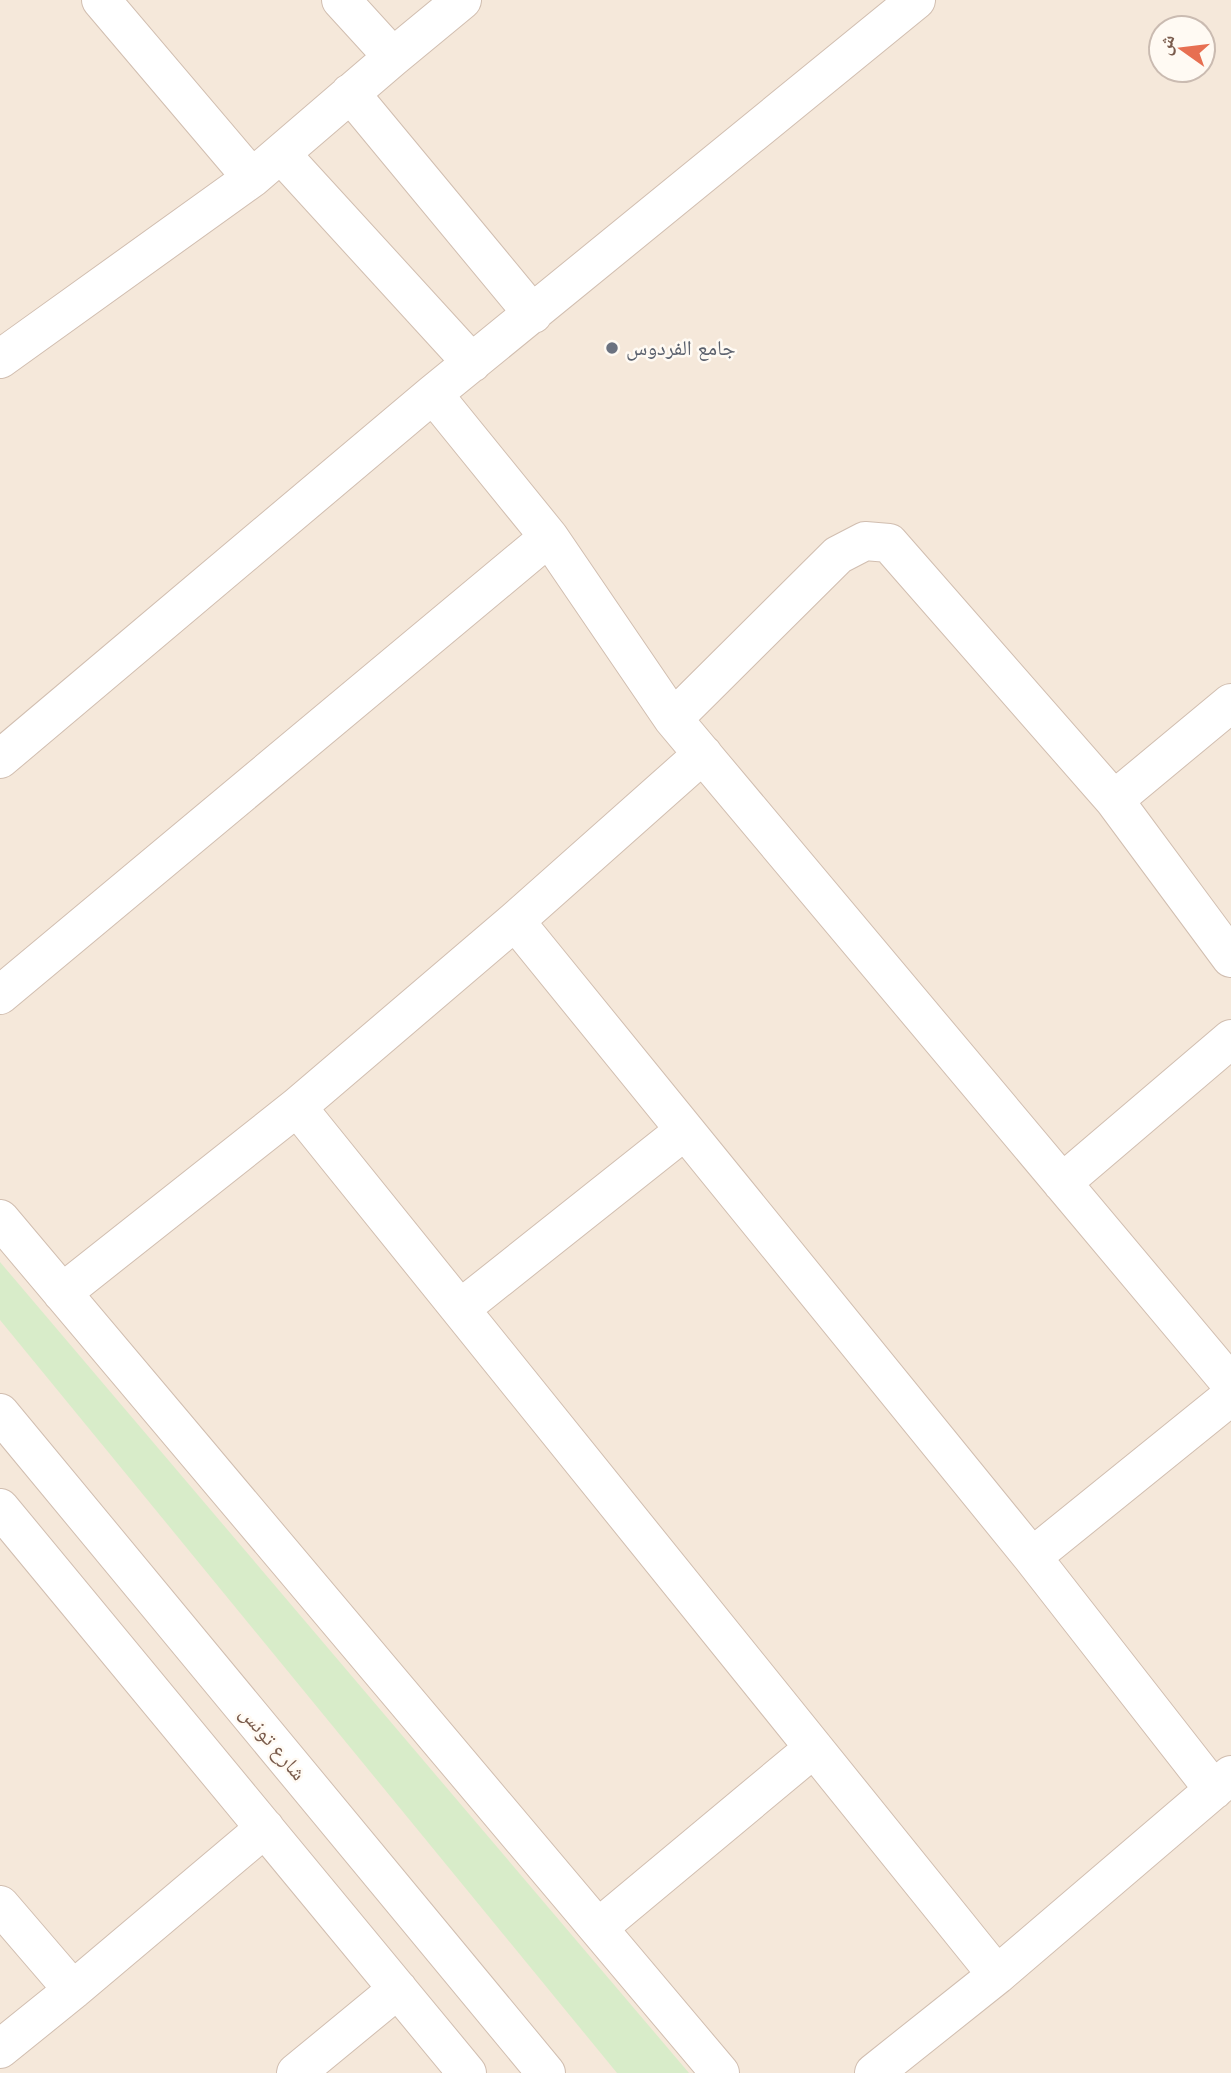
<svg xmlns="http://www.w3.org/2000/svg" width="1231" height="2073" font-family="'DM Sans','Noto Naskh Arabic',sans-serif">
  <style>
    .residential { fill: #f5e8da; fill-rule: evenodd }
    .green { fill: #d8ecc9 }
    .lines { fill: none; stroke-linecap: round; stroke-linejoin: round }
    .minor-casing { stroke: #d1beb0; stroke-width: 40 }
    .minor { stroke: #fff; stroke-width: 38 }
    .worship-dot { fill: #6b7280; stroke: #fffaf3; stroke-width: 2.5 }
    .labels { text-anchor: middle; stroke-width: 5; stroke-linejoin: round; paint-order: stroke }
    .worship-label { font-size: 21px; fill: #5b616d; stroke: #fffaf3; text-anchor: start }
    .street-label { font-size: 21px; fill: #7a5c4d; stroke: #fffaf3 }
  </style>
  <rect width="100%" height="100%" fill="#fdf6ec"/>
  <path class="residential" d="M 0,0 L 1231,0 L 1231,2073 L 0,2073 ZM 1161,28 L 1203,28 L 1203,70 L 1161,70 Z"/>
  <path class="green" d="M 0,1262 L 689,2073 L 617,2073 L 0,1320 Z"/>
  <g class="lines">
    <defs>
      <path id="minor" d="M 101,0 L 252,178
        M 393,57 L 462,0
        M 350,93 L 533,314
        M 281,154 L 472,363
        M 0,359 L 252,178 L 393,57 L 341,0
        M 433,394 L 549,537 L 673,719 L 1231,1384
        M 673,719 L 838,555 L 865,541 L 889,543 L 1114,800 L 1231,958
        M 0,759 L 433,394 L 916,0
        M 1114,800 L 1231,703
        M 515,921 L 1032,1557 L 1214,1790
        M 0,995 L 549,537
        M 297,1107 L 515,921 L 703,754
        M 1062,1183 L 1231,1039
        M 0,1219 L 720,2073
        M 62,1293 L 297,1107 L 997,1975
        M 460,1309 L 684,1131
        M 0,1413 L 546,2073
        M 0,1508 L 467,2073
        M 1032,1557 L 1231,1396
        M 0,1905 L 73,1990 L 0,2049
        M 598,1928 L 814,1748
        M 73,1990 L 265,1828
        M 296,2073 L 398,1989
        M 874,2073 L 997,1975 L 1231,1775"/>
    </defs>
    <use href="#minor" class="minor-casing"/>
    <use href="#minor" class="minor"/>
  </g>
  <circle class="worship-dot" cx="612" cy="348" r="7"/>
  <g class="labels">
    <g class="worship-label">
      <text x="626" y="355">جامع الفردوس</text>
    </g>
    <g class="street-label">
      <text transform="translate(273 1743) rotate(50)" y="7">شارع تونس</text>
    </g>
  </g>
  <g transform="translate(1182 49) rotate(284)"><circle r="33" fill="#fffaf3" stroke="#cabbb1" stroke-width="2"/>
  <path d="M0-5L12 26L0 18L-12 26Z" fill="#e76f51"/>
  <text y="-10" font-size="19" font-weight="bold" text-anchor="middle" fill="#7a5c4d">ش</text>
  </g>
</svg>
